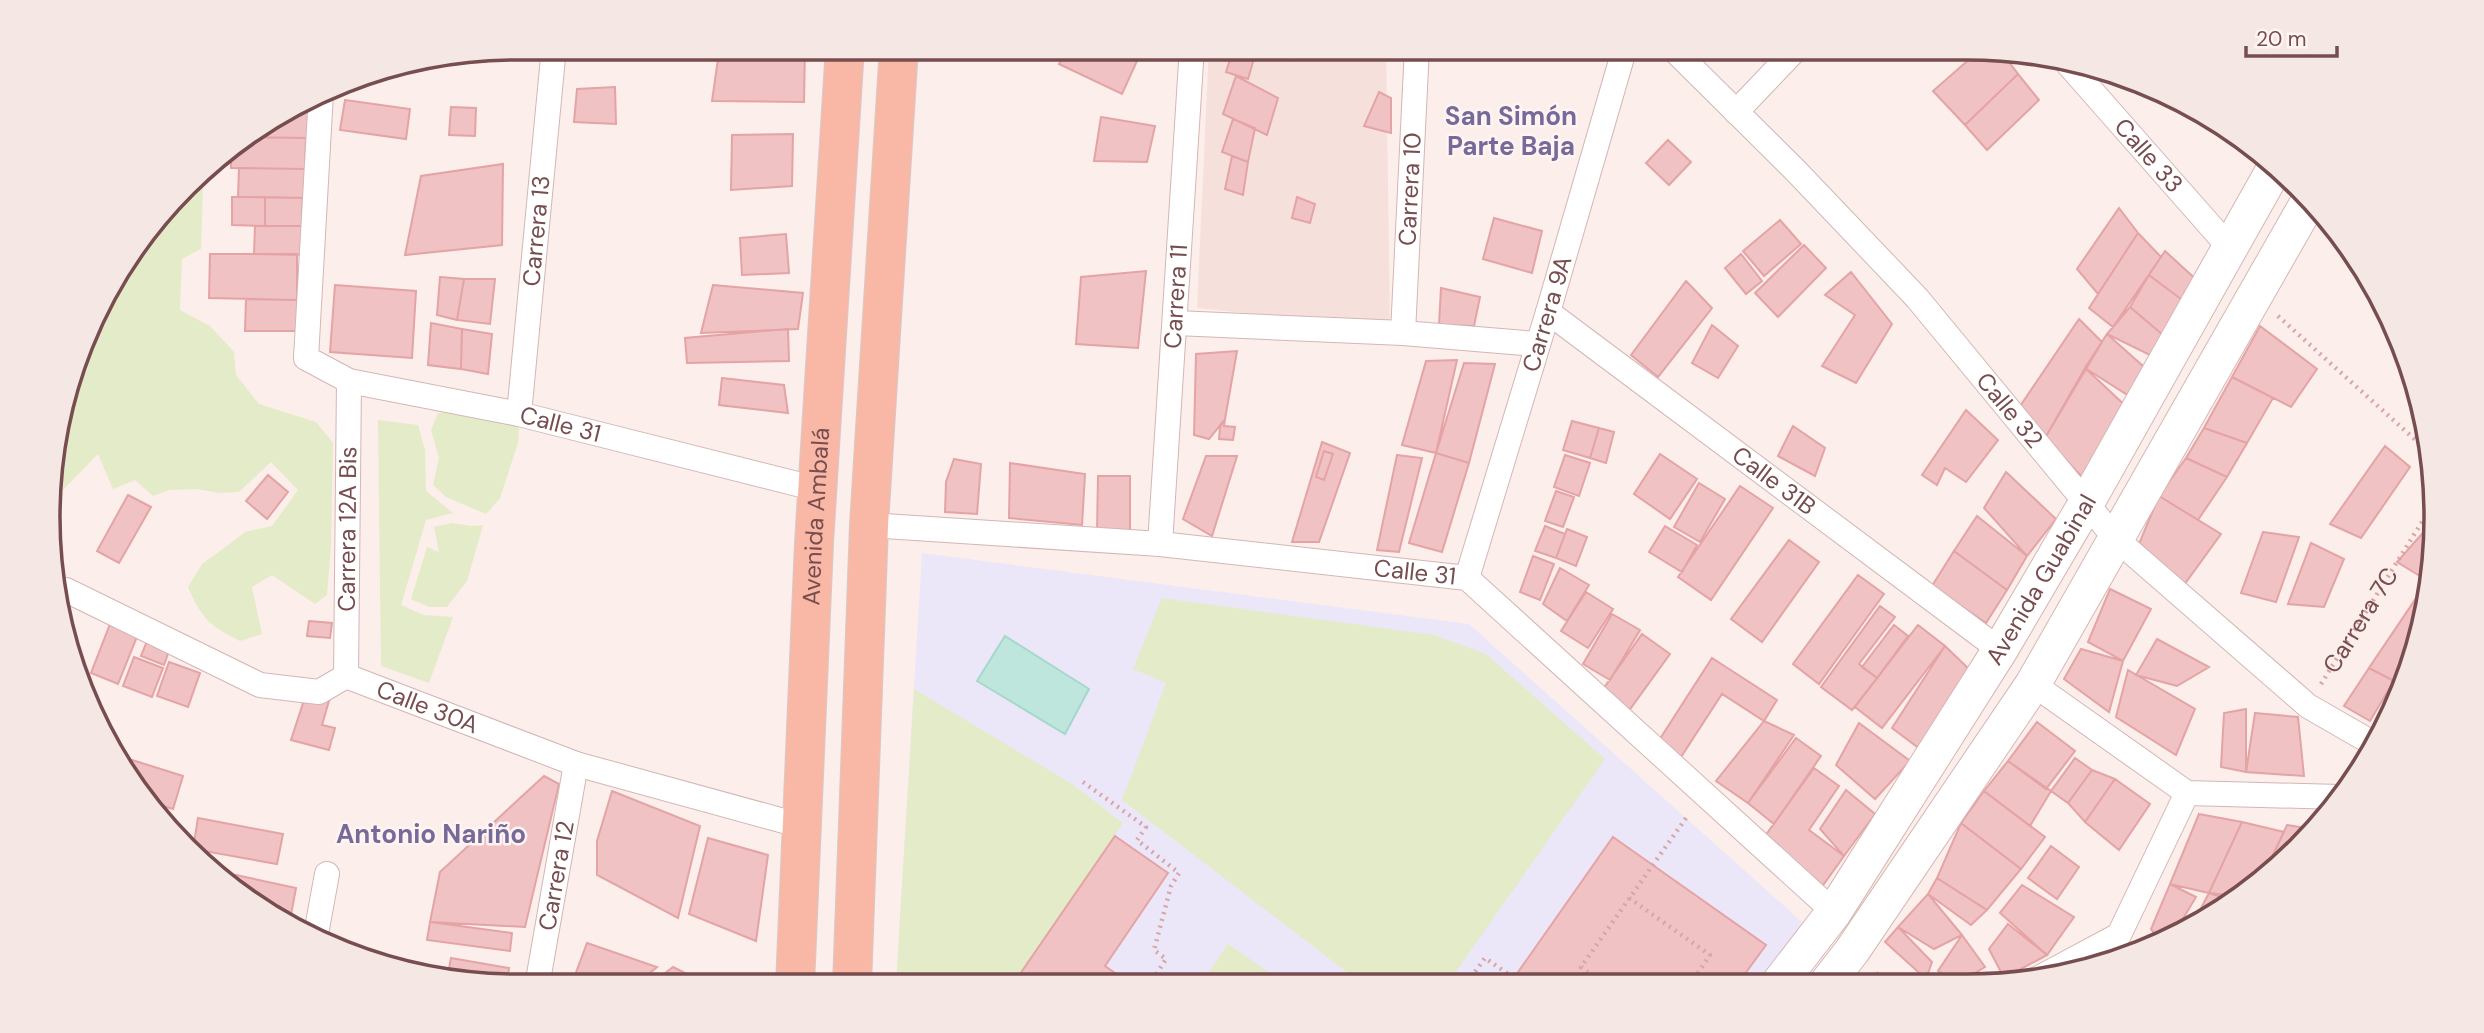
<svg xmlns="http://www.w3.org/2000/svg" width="2484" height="1033" font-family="'DM Sans',sans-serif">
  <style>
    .residential { fill: #f6e0dc }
    .education { fill: #ebe7f9 }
    .green { fill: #e4ebc8 }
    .water { fill: #bee6dc; stroke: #a5d8cb; stroke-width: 2 }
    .building { fill: #f1c2c3; stroke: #e4a3a5; stroke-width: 2 }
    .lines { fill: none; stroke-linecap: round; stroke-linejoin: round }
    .minor-casing { stroke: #d4b6b5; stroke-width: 26 }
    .secondary-casing { stroke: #d8b6b4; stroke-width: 37 }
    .primary-casing { stroke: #d6caca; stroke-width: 40 }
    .path { stroke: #d7a5a6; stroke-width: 4.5; stroke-dasharray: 2 5; stroke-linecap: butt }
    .minor { stroke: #fff; stroke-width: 24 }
    .secondary { stroke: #fff; stroke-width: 35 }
    .primary { stroke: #f9b7a5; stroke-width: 38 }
    .labels { text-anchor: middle; stroke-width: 5; stroke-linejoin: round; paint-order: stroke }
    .street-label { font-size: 24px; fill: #774d4f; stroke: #fff4f1 }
    .neighbourhood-label { font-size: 26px; font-weight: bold; fill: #766a9a; stroke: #fff4f1 }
    .rim { fill: none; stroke: #774d4f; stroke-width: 3.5 }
  </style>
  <rect width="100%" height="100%" fill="#fceeea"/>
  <path class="residential" d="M 1209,47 L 1386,47 L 1390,328 L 1197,308 Z"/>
  <path class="education" d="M 922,553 L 1469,624 L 1810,929 L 1769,982 L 896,985 Z"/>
  <path class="green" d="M 191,183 L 203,187 L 201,249 L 182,259 L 180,310 L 210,326 L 234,352 L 236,375 L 259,404 L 316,422 L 333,443 L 331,545 L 327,595 L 315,604 L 272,575 L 252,587 L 262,634 L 240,641 C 210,626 202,619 188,587 L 202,564 L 231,543 L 245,532 L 272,526 L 298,490 L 271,462 L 239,492 L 220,493 L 196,489 L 169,490 L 153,496 L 135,480 L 113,489 L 98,454 L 58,495 L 52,486 L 51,455 L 72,366 L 110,282 Z
    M 461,411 L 520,418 L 518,443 L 500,498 L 486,514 L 446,497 L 433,485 L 439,458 L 431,430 L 438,413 Z
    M 378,420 L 418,425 L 425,450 L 426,491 L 453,513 L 426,520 L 401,605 L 424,615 L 453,617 L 429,683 L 381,666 Z
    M 452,523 L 471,526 L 483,525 L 467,581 L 447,607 L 429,607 L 411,599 L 427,547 L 439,552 L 434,527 Z
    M 1162,598 L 1434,635 L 1486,654 L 1605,759 L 1448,983 L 1361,983 L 1122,800 L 1166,683 L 1133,669 Z
    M 914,689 L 1072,784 L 1123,823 L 1013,984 L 975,985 L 960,974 L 951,985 L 896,985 Z
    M 1228,944 L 1286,984 L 1201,984 Z"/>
  <path class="water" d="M 1005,636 L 1089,689 L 1065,734 L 977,681 Z"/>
  <path class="building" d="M 580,47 L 609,47 L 610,58 L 581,55 Z
    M 753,47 L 805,47 L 804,102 L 712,101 L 719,52 L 752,50 Z
    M 1069,47 L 1108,47 L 1137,61 L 1122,94 L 1059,64 Z
    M 1234,47 L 1257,48 L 1248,79 L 1226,72 Z
    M 1268,47 L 1298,47 L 1292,60 L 1267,51 Z
    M 1562,47 L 1590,47 L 1588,55 L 1581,54 L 1573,57 L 1562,57 Z
    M 1752,47 L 1780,47 L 1763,61 Z
    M 1981,49 L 2002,53 L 2018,74 L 1965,125 L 1933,91 Z
    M 2018,74 L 2039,100 L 1987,150 L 1965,125 Z
    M 1236,76 L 1278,98 L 1267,135 L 1223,114 Z
    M 615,87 L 616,124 L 574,122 L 577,89 Z
    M 1379,92 L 1391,98 L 1391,133 L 1364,126 Z
    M 309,98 L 309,138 L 245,137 L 282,110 Z
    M 345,100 L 410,109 L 406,139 L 340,130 Z
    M 451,107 L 476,108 L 475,136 L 449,135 Z
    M 1101,117 L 1155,126 L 1147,162 L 1094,161 Z
    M 1233,119 L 1255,128 L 1248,162 L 1222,152 Z
    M 793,134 L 792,186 L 731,190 L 732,135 Z
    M 245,137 L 306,138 L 305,169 L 231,168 L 231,146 Z
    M 1668,140 L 1691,162 L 1669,185 L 1646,163 Z
    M 1232,156 L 1248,162 L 1243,195 L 1225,189 Z
    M 503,164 L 502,245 L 405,255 L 421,176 Z
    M 239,168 L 305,169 L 305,198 L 238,197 Z
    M 232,197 L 265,197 L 265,226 L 232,225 Z
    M 265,197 L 303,198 L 302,226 L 265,226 Z
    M 1297,197 L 1315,204 L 1310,223 L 1292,218 Z
    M 2119,208 L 2138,233 L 2098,294 L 2077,269 Z
    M 1494,218 L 1542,231 L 1532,273 L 1483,259 Z
    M 1780,220 L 1801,244 L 1764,276 L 1743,251 Z
    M 255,226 L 302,226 L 302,255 L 254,254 Z
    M 2138,233 L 2161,257 L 2113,327 L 2089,308 Z
    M 786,234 L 789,273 L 742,275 L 740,238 Z
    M 1804,245 L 1826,268 L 1778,317 L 1755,293 Z
    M 2165,251 L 2201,284 L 2189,305 L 2149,275 Z
    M 210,254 L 297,254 L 297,300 L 209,298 Z
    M 1741,254 L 1762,281 L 1746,294 L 1725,268 Z
    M 1146,271 L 1138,348 L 1076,344 L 1081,277 Z
    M 1851,272 L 1892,324 L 1856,383 L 1822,366 L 1855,315 L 1825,295 Z
    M 2149,275 L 2189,305 L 2170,341 L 2130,307 Z
    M 440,277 L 464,279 L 457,320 L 437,315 Z
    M 464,279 L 495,279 L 490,324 L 457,320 Z
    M 1686,281 L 1712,308 L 1658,377 L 1631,355 Z
    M 335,285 L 416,291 L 412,358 L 330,352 Z
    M 713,285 L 803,293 L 798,329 L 701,333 Z
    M 1441,288 L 1480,297 L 1474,326 L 1439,325 Z
    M 246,299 L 297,300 L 297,331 L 245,331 Z
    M 2130,307 L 2170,341 L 2160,360 L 2107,334 Z
    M 2079,319 L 2102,342 L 2045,438 L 2014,415 Z
    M 431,323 L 462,329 L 461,369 L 428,365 Z
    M 1712,325 L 1738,346 L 1718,378 L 1692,363 Z
    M 2260,326 L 2317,369 L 2291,407 L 2232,377 Z
    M 462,329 L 492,334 L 488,374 L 461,369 Z
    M 788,329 L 789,361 L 687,363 L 685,338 Z
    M 2107,334 L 2152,374 L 2137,401 L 2085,368 Z
    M 1237,351 L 1225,419 L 1209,439 L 1194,435 L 1196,354 Z
    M 1457,360 L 1436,453 L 1402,445 L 1426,361 Z
    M 1464,363 L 1495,364 L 1469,463 L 1436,453 Z
    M 2085,368 L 2132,412 L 2084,479 L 2045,438 Z
    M 2232,377 L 2273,398 L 2247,443 L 2204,428 Z
    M 722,378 L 784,385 L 788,413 L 719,405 Z
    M 1966,410 L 1998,440 L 1966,482 L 1945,468 L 1937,485 L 1922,475 Z
    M 1225,419 L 1224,426 L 1235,427 L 1233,440 L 1219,439 L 1220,427 Z
    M 1572,421 L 1599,428 L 1590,458 L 1563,450 Z
    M 1793,426 L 1825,448 L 1815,476 L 1778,456 Z
    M 1599,428 L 1614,432 L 1606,463 L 1590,458 Z
    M 2204,428 L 2247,443 L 2227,477 L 2186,458 Z
    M 1322,442 L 1350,453 L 1319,542 L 1292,542 Z
    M 2385,446 L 2410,467 L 2361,538 L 2330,524 Z
    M 1324,451 L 1333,454 L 1324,480 L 1316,477 Z
    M 1436,453 L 1469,463 L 1442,552 L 1409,543 Z
    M 1660,454 L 1697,479 L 1670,519 L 1634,494 Z
    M 1397,455 L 1422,458 L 1399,552 L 1377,550 Z
    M 1565,455 L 1590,463 L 1579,496 L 1554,487 Z
    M 1206,456 L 1237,456 L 1212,536 L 1183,519 Z
    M 2186,458 L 2227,477 L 2198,520 L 2159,496 Z
    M 954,459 L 981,464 L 977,514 L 945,512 L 946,482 Z
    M 1010,463 L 1085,474 L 1082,525 L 1009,518 Z
    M 2006,472 L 2056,519 L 2027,556 L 1984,508 Z
    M 268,475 L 288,492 L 267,519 L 246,501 Z
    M 1098,476 L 1130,476 L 1130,533 L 1097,532 Z
    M 1699,483 L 1725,499 L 1700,542 L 1674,527 Z
    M 1740,486 L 1773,508 L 1711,600 L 1678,577 Z
    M 1556,491 L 1574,497 L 1563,527 L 1545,521 Z
    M 128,495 L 151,507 L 119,563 L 97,551 Z
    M 2159,496 L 2221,534 L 2184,585 L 2139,544 Z
    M 1977,516 L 2027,556 L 2007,590 L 1954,551 Z
    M 2435,519 L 2433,559 L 2420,576 L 2397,562 Z
    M 1545,526 L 1565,534 L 1556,558 L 1535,551 Z
    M 1665,526 L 1697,545 L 1682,572 L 1649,552 Z
    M 1567,529 L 1587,537 L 1576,566 L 1556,558 Z
    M 2263,532 L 2299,537 L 2276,602 L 2241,593 Z
    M 1789,540 L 1819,562 L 1762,642 L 1731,619 Z
    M 2311,543 L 2344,559 L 2324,607 L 2288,604 Z
    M 1954,551 L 2007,590 L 1986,623 L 1932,586 Z
    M 1533,556 L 1554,564 L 1540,600 L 1520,592 Z
    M 1560,568 L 1589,585 L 1567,621 L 1543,604 Z
    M 1858,575 L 1884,594 L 1819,684 L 1793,664 Z
    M 2429,579 L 2432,581 L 2416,651 L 2394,681 L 2369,668 Z
    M 2110,589 L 2151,609 L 2123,661 L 2088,642 Z
    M 1586,592 L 1613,609 L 1588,648 L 1561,631 Z
    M 1880,606 L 1895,617 L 1859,664 L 1877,678 L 1852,710 L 1821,687 Z
    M 1612,614 L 1640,630 L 1610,680 L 1583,664 Z
    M 112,619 L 140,629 L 118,684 L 91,673 Z
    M 309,621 L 332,623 L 330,638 L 307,636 Z
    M 1894,625 L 1908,636 L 1877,678 L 1862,667 Z
    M 1918,625 L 1945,646 L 1882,728 L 1855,707 Z
    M 1642,634 L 1670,654 L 1628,712 L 1601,692 Z
    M 149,636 L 171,645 L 164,665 L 141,656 Z
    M 2157,639 L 2209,667 L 2177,686 L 2136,675 Z
    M 1945,646 L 1973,673 L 1920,749 L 1892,728 Z
    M 2081,649 L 2123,661 L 2109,712 L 2064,679 Z
    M 134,657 L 163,668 L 152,697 L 123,686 Z
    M 1712,658 L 1777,700 L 1764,721 L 1722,694 L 1679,760 L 1656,745 Z
    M 169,662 L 200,673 L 188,707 L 157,696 Z
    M 2413,663 L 2412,667 L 2381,729 L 2378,727 Z
    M 2369,668 L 2394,681 L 2370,721 L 2344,706 Z
    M 2128,670 L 2195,709 L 2176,755 L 2116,717 Z
    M 306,694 L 329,701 L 322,725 L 335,728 L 329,750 L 291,740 Z
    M 2246,709 L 2246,772 L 2221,767 L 2224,713 Z
    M 2255,713 L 2298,717 L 2304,776 L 2246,772 Z
    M 1764,721 L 1794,735 L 1748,803 L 1716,781 Z
    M 2037,722 L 2075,751 L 2046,789 L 2008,761 Z
    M 1859,723 L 1910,761 L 1875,799 L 1836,765 Z
    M 1796,738 L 1821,756 L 1774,824 L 1748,803 Z
    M 2075,758 L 2092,770 L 2068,803 L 2051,791 Z
    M 132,760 L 183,776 L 173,809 L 150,802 L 127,777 Z
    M 2008,761 L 2051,791 L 2030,826 L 1984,791 Z
    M 1814,768 L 1839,786 L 1809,830 L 1844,856 L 1821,888 L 1760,843 Z
    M 2092,770 L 2115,779 L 2085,822 L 2068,803 Z
    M 544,776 L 559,784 L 525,927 L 430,922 L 440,872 Z
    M 2115,779 L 2150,804 L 2119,850 L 2085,822 Z
    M 1846,790 L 1875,814 L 1844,856 L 1820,829 Z
    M 612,791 L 700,826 L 678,918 L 597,875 L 597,841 Z
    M 1984,791 L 2045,837 L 2021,869 L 1961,823 Z
    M 2199,814 L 2242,822 L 2209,893 L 2170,884 Z
    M 198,818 L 283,834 L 277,864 L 193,849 Z
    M 2242,822 L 2284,832 L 2261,880 L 2237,896 L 2209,893 Z
    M 1961,823 L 2021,869 L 1987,910 L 1937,878 Z
    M 2287,825 L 2312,829 L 2277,870 L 2261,880 Z
    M 1115,836 L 1168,873 L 1105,966 L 1131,984 L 1013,984 Z
    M 1613,837 L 1766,945 L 1739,982 L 1527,983 L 1516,975 Z
    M 708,838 L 768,855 L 756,941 L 689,914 Z
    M 2051,846 L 2079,867 L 2057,899 L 2028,878 Z
    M 236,875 L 296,888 L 290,920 L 233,890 Z
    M 1937,878 L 1987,910 L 1971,925 L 1928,894 Z
    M 2170,884 L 2196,897 L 2171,939 L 2161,942 L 2151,929 Z
    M 2022,885 L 2074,917 L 2047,955 L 2000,913 Z
    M 2209,893 L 2231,900 L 2191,927 Z
    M 1928,894 L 1962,935 L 1934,949 L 1898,927 Z
    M 430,922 L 512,933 L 510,951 L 427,940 Z
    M 2008,924 L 2047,955 L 2004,978 L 1989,949 Z
    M 1898,927 L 1932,962 L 1926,979 L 1885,942 Z
    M 1962,935 L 1985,967 L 1959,982 L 1938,971 Z
    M 587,943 L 657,967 L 635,985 L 571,986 Z
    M 451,958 L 509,968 L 507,984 L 448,974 Z
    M 673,967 L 709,985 L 650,985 Z"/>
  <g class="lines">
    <defs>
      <g id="minor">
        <path id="s2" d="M 1671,47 L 1796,171 L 1917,298 L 2115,538 L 2308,706 L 2374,744"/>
        <path id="s3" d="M 2068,64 L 2229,247"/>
        <path id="s4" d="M 321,93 L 306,358 L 349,381 L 519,414 L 817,489"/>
        <path d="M 1736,112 L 1798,47"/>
        <path id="s5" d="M 1548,312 L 2000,650"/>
        <path d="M 1176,323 L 1403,333 L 1537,344"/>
        <path id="s6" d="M 1403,333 L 1417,47"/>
        <path id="s7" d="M 519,414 L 554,47"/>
        <path id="s8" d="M 869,525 L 1160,544 L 1467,578 L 1834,912"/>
        <path id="s9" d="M 1160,544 L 1192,47"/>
        <path id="s10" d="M 1467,578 L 1548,312 L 1625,47"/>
        <path id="s11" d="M 66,590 L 260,685 L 319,692 L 346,676 L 576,764 L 802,826"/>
        <path id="s12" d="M 346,676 L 349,381"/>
        <path d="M 2033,684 L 2187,793 L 2340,797"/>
        <path d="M 316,934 L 327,874"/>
        <path d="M 2037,979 L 2119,935 L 2187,793"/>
        <path id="s13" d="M 537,986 L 576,764"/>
      </g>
      <g id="secondary">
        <path id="s14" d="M 1780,982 L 1834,912 L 2000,650 L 2087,502 L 2277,164"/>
        <path d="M 1828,982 L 1852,951 L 2033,684 L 2310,199"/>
      </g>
      <g id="primary">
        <path id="s15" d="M 795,985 L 814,543 L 845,47"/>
        <path d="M 852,985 L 869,525 L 899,47"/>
      </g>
    </defs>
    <use href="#minor" class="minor-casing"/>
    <use href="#secondary" class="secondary-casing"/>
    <use href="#primary" class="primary-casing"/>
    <g class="path">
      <path d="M 2278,316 L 2431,454"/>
      <path id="s1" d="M 2321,684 L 2435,501"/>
      <path d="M 1083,782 L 1146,827 L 1137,840 L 1179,873 L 1171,886 L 1154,950 L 1166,959 L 1150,984"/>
      <path d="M 1629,898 L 1710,955 L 1691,983"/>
      <path d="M 1876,973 L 1886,982"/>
      <path d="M 1467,983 L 1485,958 L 1521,983"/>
      <path d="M 1585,983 L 1591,975 L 1581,967 L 1686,818"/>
    </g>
    <use href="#minor" class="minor"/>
    <use href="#secondary" class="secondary"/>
    <use href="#primary" class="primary"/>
  </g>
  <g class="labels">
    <g class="street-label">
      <text dy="8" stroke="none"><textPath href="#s3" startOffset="122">Calle 33</textPath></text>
      <text dy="8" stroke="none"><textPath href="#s6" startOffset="144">Carrera 10</textPath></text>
      <text dy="8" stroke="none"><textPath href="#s7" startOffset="184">Carrera 13</textPath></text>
      <text dy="8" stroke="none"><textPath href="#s9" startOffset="248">Carrera 11</textPath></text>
      <text dy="8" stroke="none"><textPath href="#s10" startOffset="276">Carrera 9A</textPath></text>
      <text dy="8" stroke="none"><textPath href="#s2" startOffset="497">Calle 32</textPath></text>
      <text dy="8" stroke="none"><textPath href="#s4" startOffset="530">Calle 31</textPath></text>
      <text dy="8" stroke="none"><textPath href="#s5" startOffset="282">Calle 31B</textPath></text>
      <text dy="8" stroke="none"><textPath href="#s15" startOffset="469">Avenida Ambalá</textPath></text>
      <text dy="8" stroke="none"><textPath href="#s12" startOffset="147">Carrera 12A Bis</textPath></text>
      <text dy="8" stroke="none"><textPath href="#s8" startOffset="548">Calle 31</textPath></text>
      <text dy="8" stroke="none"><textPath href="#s14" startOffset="480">Avenida Guabinal</textPath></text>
      <text dy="8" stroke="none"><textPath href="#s1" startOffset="75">Carrera 7C</textPath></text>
      <text dy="8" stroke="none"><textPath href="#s11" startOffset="394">Calle 30A</textPath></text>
      <text dy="8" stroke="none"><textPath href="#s13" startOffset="112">Carrera 12</textPath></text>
    </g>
    <g class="neighbourhood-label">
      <text x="1511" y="125">San Simón<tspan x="1511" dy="30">Parte Baja</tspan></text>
      <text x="431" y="843">Antonio Nariño</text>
    </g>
  </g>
  <path d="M0 0H2484V1033H0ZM517 60H1967A457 457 0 0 1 2424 517V517A457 457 0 0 1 1967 974H517A457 457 0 0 1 60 517V517A457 457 0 0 1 517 60Z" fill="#f4e7e4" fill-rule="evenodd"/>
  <path class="rim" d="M517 60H1967A457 457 0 0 1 2424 517V517A457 457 0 0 1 1967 974H517A457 457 0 0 1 60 517V517A457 457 0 0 1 517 60Z"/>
  <path d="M2246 46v10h91v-10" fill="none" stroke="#774d4f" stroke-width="3.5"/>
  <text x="2256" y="46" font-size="21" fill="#774d4f" stroke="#fff4f1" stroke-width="5" paint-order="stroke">20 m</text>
</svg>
